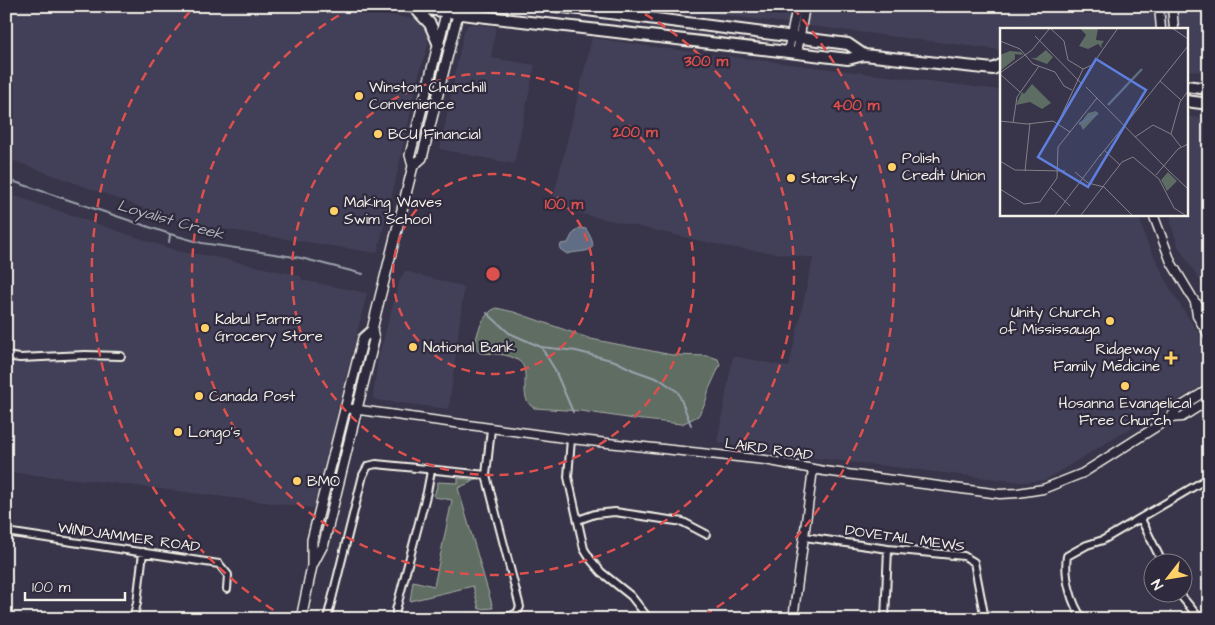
<svg xmlns="http://www.w3.org/2000/svg" width="1215" height="625" font-family="'Architects Daughter',sans-serif">
  <style>
    .built { fill: #424158 }
    .green { fill: #5e6d64; stroke: #a9afa6 }
    .water { fill: #606d84; stroke: #9ba2ac }
    .lines { fill: none; stroke-linecap: round; stroke-linejoin: round }
    .stream { stroke: #9ba2ac; stroke-width: 2 }
    .minor-casing { stroke: #f4f1e8; stroke-width: 10 }
    .tertiary-casing { stroke: #f4f1e8; stroke-width: 11 }
    .secondary-casing { stroke: #f4f1e8; stroke-width: 12 }
    .primary-casing { stroke: #f4f1e8; stroke-width: 14 }
    .minor { stroke: #2f2a3d; stroke-width: 6 }
    .tertiary { stroke: #2f2a3d; stroke-width: 8 }
    .secondary { stroke: #2f2a3d; stroke-width: 9 }
    .primary { stroke: #2f2a3d; stroke-width: 10 }
    .ring { fill: none; stroke: #dc504e; stroke-width: 2.5; stroke-dasharray: 9 6 }
    .poi-dot { fill: #ffd166; stroke: #2f2a3d; stroke-width: 2 }
    .labels { text-anchor: middle; stroke-width: 4.5; stroke-linejoin: round; paint-order: stroke }
    .poi-label { font-size: 15px; fill: #f4f1e8; stroke: #2f2a3d; text-anchor: start }
    .street-label { font-size: 15px; fill: #f4f1e8; stroke: #2f2a3d }
    .water-label { font-size: 16px; font-style: italic; fill: #b1b6bb; stroke: #2f2a3d }
    .inset-river { fill: none; stroke: #606d84; stroke-width: 2.5 }
    .inset-road { fill: none; stroke: #838089; stroke-width: 1 }
    .view { fill: #5e7fdd; fill-opacity: 0.15; stroke: #5e7fdd; stroke-width: 2.5 }
    .inset-edge { fill: none; stroke: #f4f1e8; stroke-width: 2.5 }
    .centre { fill: #dc504e; stroke: #2f2a3d; stroke-width: 2.5 }
    .ring-label { font-size: 15px; text-anchor: middle; font-weight: bold; fill: #dc504e; stroke: #2f2a3d; stroke-width: 4.5; stroke-linejoin: round; paint-order: stroke }
  </style>
  <rect width="100%" height="100%" fill="#383449"/>
  <filter id="ink" filterUnits="userSpaceOnUse"><feTurbulence type="fractalNoise" baseFrequency=".02" numOctaves="2"/><feDisplacementMap in="SourceGraphic" scale="10" xChannelSelector="R" yChannelSelector="G"/><feConvolveMatrix kernelMatrix="1 2 1 2 8 2 1 2 1" color-interpolation-filters="sRGB"/></filter>
  <g filter="url(#ink)">
    <path class="built" d="M 6,6 L 327,6 L 415,19 L 423,23 L 427,28 L 428,45 L 419,74 L 396,179 L 377,253 L 184,223 L 6,158 Z
      M 651,6 L 1209,6 L 1209,73 L 1186,70 L 1186,29 L 1001,29 L 1001,50 Z
      M 473,24 L 496,27 L 491,58 L 535,65 L 514,164 L 440,149 L 464,31 L 468,25 Z
      M 592,38 L 669,49 L 1001,90 L 1001,214 L 1138,214 L 1146,240 L 1173,294 L 1209,349 L 1209,381 L 1045,480 L 1022,482 L 773,453 L 717,442 L 733,356 L 789,367 L 813,258 L 728,247 L 551,207 Z
      M 1186,116 L 1209,119 L 1209,295 L 1178,246 L 1171,224 L 1171,214 L 1186,214 Z
      M 6,193 L 180,252 L 205,255 L 301,276 L 302,280 L 367,293 L 335,420 L 332,437 L 328,448 L 313,508 L 105,482 L 6,472 Z
      M 405,271 L 464,287 L 449,409 L 376,400 L 373,397 L 378,359 L 396,293 L 401,277 Z"/>
    <path class="green" d="M 496,308 L 514,312 L 591,339 L 672,355 L 709,356 L 718,359 L 720,365 L 709,389 L 705,404 L 698,416 L 682,424 L 634,419 L 581,411 L 534,408 C 516,398 533,371 519,361 C 508,353 493,354 480,353 L 475,348 C 476,334 482,314 496,308 Z
      M 458,478 L 476,480 L 458,488 L 493,608 L 479,609 L 473,586 L 410,601 L 413,581 L 434,586 L 452,500 L 434,497 L 438,482 L 458,483 Z"/>
    <path class="water" d="M 579,228 L 586,229 C 603,256 584,249 567,254 L 560,249 L 561,244 L 568,243 L 572,235 Z"/>
    <g class="lines">
      <path class="stream" d="M 6,179 L 170,234 L 202,243 L 301,258 L 363,274
        M 169,242 L 170,235
        M 487,313 L 509,333 L 541,347 L 576,351 L 615,361 L 633,370 L 661,380 L 678,392 L 691,425
        M 541,347 L 554,368 L 573,412"/>
      <defs>
        <path id="minor" d="M 6,356 L 20,358 L 85,355 L 121,356
          M 571,439 L 568,477 L 584,549 L 591,560 L 601,572 L 631,596 L 649,619
          M 1141,519 L 1162,562
          M 578,520 L 595,514 L 615,512 L 683,522 L 706,534
          M 6,532 L 219,564 L 228,575 L 227,589
          M 805,537 L 888,549 L 964,556 L 974,562 L 985,619
          M 1178,592 L 1200,619
          M 133,619 L 137,603 L 143,552
          M 327,619 L 363,475 L 368,466 L 376,464 L 486,475
          M 396,619 L 396,610 L 427,492 L 431,471
          M 455,619 L 511,616 L 517,613 L 520,607 L 486,475 L 491,429
          M 885,619 L 888,549
          M 1083,619 C 1071,604 1064,575 1067,556 L 1087,545 L 1103,540 L 1205,480 L 1209,480"/>
        <path id="tertiary" d="M 1159,6 L 1161,29
          M 1172,6 L 1174,29
          M 788,52 L 797,6
          M 797,53 L 805,6
          M 1153,214 L 1171,262 L 1195,302 L 1197,316 L 1209,336
          M 1195,302 L 1205,310 L 1209,315
          M 345,408 L 571,439 L 765,460 L 824,471 L 1000,494 L 1018,493 L 1043,489 L 1083,473 L 1170,418 L 1177,409 L 1209,389
          M 1170,418 L 1182,417 L 1209,400
          M 793,619 L 813,469"/>
        <path id="secondary" d="M 413,166 L 422,158 L 460,6
          M 312,566 L 324,543 L 374,340 L 372,330 L 376,313 L 413,166 L 410,155 L 448,6
          M 301,619 L 312,566 L 312,540 L 363,338 L 372,330"/>
        <path id="primary" d="M 407,6 L 470,15 L 848,59 L 864,55 L 993,69 L 1001,65
          M 556,6 L 848,44 L 864,55
          M 415,8 L 430,24 L 439,45
          M 1186,86 L 1209,89
          M 1186,101 L 1209,104"/>
      </defs>
      <use href="#minor" class="minor-casing"/>
      <use href="#tertiary" class="tertiary-casing"/>
      <use href="#secondary" class="secondary-casing"/>
      <use href="#primary" class="primary-casing"/>
      <use href="#minor" class="minor"/>
      <use href="#tertiary" class="tertiary"/>
      <use href="#secondary" class="secondary"/>
      <use href="#primary" class="primary"/>
    </g>
  </g>
  <g class="ring">
    <circle cx="493" cy="274" r="100"/>
    <circle cx="493" cy="274" r="201"/>
    <path d="M632 7A301 301 0 1 1 354 7"/>
    <path d="M286 618A401 401 0 0 1 193 8M793 8A401 401 0 0 1 700 618"/>
  </g>
  <g class="poi-dot">
    <circle cx="359" cy="96" r="5"/>
    <circle cx="378" cy="134" r="5"/>
    <circle cx="892" cy="167" r="5"/>
    <circle cx="791" cy="178" r="5"/>
    <circle cx="334" cy="211" r="5"/>
    <circle cx="1110" cy="321" r="5"/>
    <circle cx="205" cy="328" r="5"/>
    <circle cx="413" cy="347" r="5"/>
    <path d="M1168.5 350.5h5v5h5v5h-5v5h-5v-5h-5v-5h5z"/>
    <circle cx="1125" cy="386" r="5"/>
    <circle cx="199" cy="396" r="5"/>
    <circle cx="178" cy="432" r="5"/>
    <circle cx="297" cy="481" r="5"/>
  </g>
  <g class="labels">
    <g class="poi-label">
      <text x="369" y="92">Winston Churchill<tspan x="369" dy="17">Convenience</tspan></text>
      <text x="388" y="139">BCU Financial</text>
      <text x="902" y="163">Polish<tspan x="902" dy="17">Credit Union</tspan></text>
      <text x="801" y="183">Starsky</text>
      <text x="344" y="207">Making Waves<tspan x="344" dy="17">Swim School</tspan></text>
      <text x="1100" y="317" text-anchor="end">Unity Church<tspan x="1100" dy="17">of Mississauga</tspan></text>
      <text x="215" y="324">Kabul Farms<tspan x="215" dy="17">Grocery Store</tspan></text>
      <text x="423" y="352">National Bank</text>
      <text x="1160" y="354" text-anchor="end">Ridgeway<tspan x="1160" dy="17">Family Medicine</tspan></text>
      <text x="209" y="401">Canada Post</text>
      <text x="1125" y="408" text-anchor="middle">Hosanna Evangelical<tspan x="1125" dy="17">Free Church</tspan></text>
      <text x="188" y="437">Longo's</text>
      <text x="307" y="486">BMO</text>
    </g>
    <g class="street-label">
      <text transform="translate(769 449) rotate(8)" y="5">LAIRD ROAD</text>
      <text transform="translate(129 537) rotate(8)" y="5">WINDJAMMER ROAD</text>
      <text transform="translate(905 538) rotate(8)" y="5">DOVETAIL MEWS</text>
    </g>
    <g class="water-label">
      <text transform="translate(171 219) rotate(16)" y="6">Loyalist Creek</text>
    </g>
  </g>
  <g transform="translate(1000 28)">
    <rect width="188" height="188" fill="#383449"/>
    <path d="M 80,0 L 98,0 L 96,12 L 104,13 L 101,17 L 103,21 L 98,16 L 88,21 L 79,18 L 86,7 ZM 46,22 L 53,29 L 47,36 L 31,30 L 36,30 ZM 10,23 L 21,24 L 23,27 L 15,26 L 15,31 L 0,43 L 0,27 ZM 32,56 L 51,75 L 42,81 L 30,74 L 16,77 L 22,64 L 24,66 ZM 96,83 L 98,86 L 83,102 L 80,96 L 88,85 ZM 168,144 L 177,153 L 167,163 L 161,152 Z" fill="#5e6d64"/>
    <path class="inset-river" d="M 108,77 L 142,41M 79,96 L 98,85"/>
    <path class="inset-road" d="M 50,0 L 64,13 L 68,32 L 83,41 L 92,37 L 118,0M 172,0 L 188,11M 35,8 L 82,56M 0,13 L 20,21 L 33,36 L 55,44 L 64,58 L 72,62M 0,45 L 32,22 L 50,0M 0,46 L 20,64M 160,53 L 181,72M 86,59 L 169,143M 0,93 L 27,96 L 53,93 L 70,104M 13,95 L 17,69 L 39,38M 58,95 L 83,41M 135,109 L 153,97 L 171,106M 181,119 L 171,106 L 180,74 L 188,63M 104,122 L 120,137M 100,128 L 188,18M 0,133 L 15,142 L 65,143M 168,142 L 188,161M 25,143 L 30,95M 75,144 L 88,155 L 104,159 L 132,187M 156,147 L 178,121 L 188,116M 51,160 L 70,178M 0,161 L 24,176 L 40,174 L 57,150 L 58,119 L 97,70M 55,187 L 101,126M 81,187 L 122,134 L 133,129 L 159,151 L 174,180 L 185,187"/>
    <path class="view" d="M 96,31 L 146,62 L 88,159 L 38,129 Z"/>
    <rect width="188" height="188" class="inset-edge"/>
  </g>
  <circle cx="493" cy="274" r="8" class="centre"/>
  <g class="ring-label">
    <text x="706" y="66">300 m</text>
    <text x="856" y="110">400 m</text>
    <text x="635" y="137">200 m</text>
    <text x="564" y="209">100 m</text>
  </g>
  <rect width="1215" height="625" fill="none" stroke="#2f2a3d" stroke-width="25"/>
  <rect x="12" y="12" width="1190" height="600" fill="none" stroke="#f4f1e8" stroke-width="2" filter="url(#ink)"/>
  <g transform="translate(1168 578) rotate(239)"><circle r="24" fill="#2f2a3d" stroke="#7e7a81"/>
  <path d="M0-4L9 19L0 12L-9 19Z" fill="#ffd166"/>
  <text y="-8" font-size="14" font-weight="bold" text-anchor="middle" fill="#f4f1e8">N</text>
  </g>
  <path d="M25 592v8h100v-8" fill="none" stroke="#f4f1e8" stroke-width="2.5"/>
  <text x="32" y="592" font-size="15" fill="#f4f1e8" stroke="#2f2a3d" stroke-width="4" paint-order="stroke">100 m</text>
</svg>
